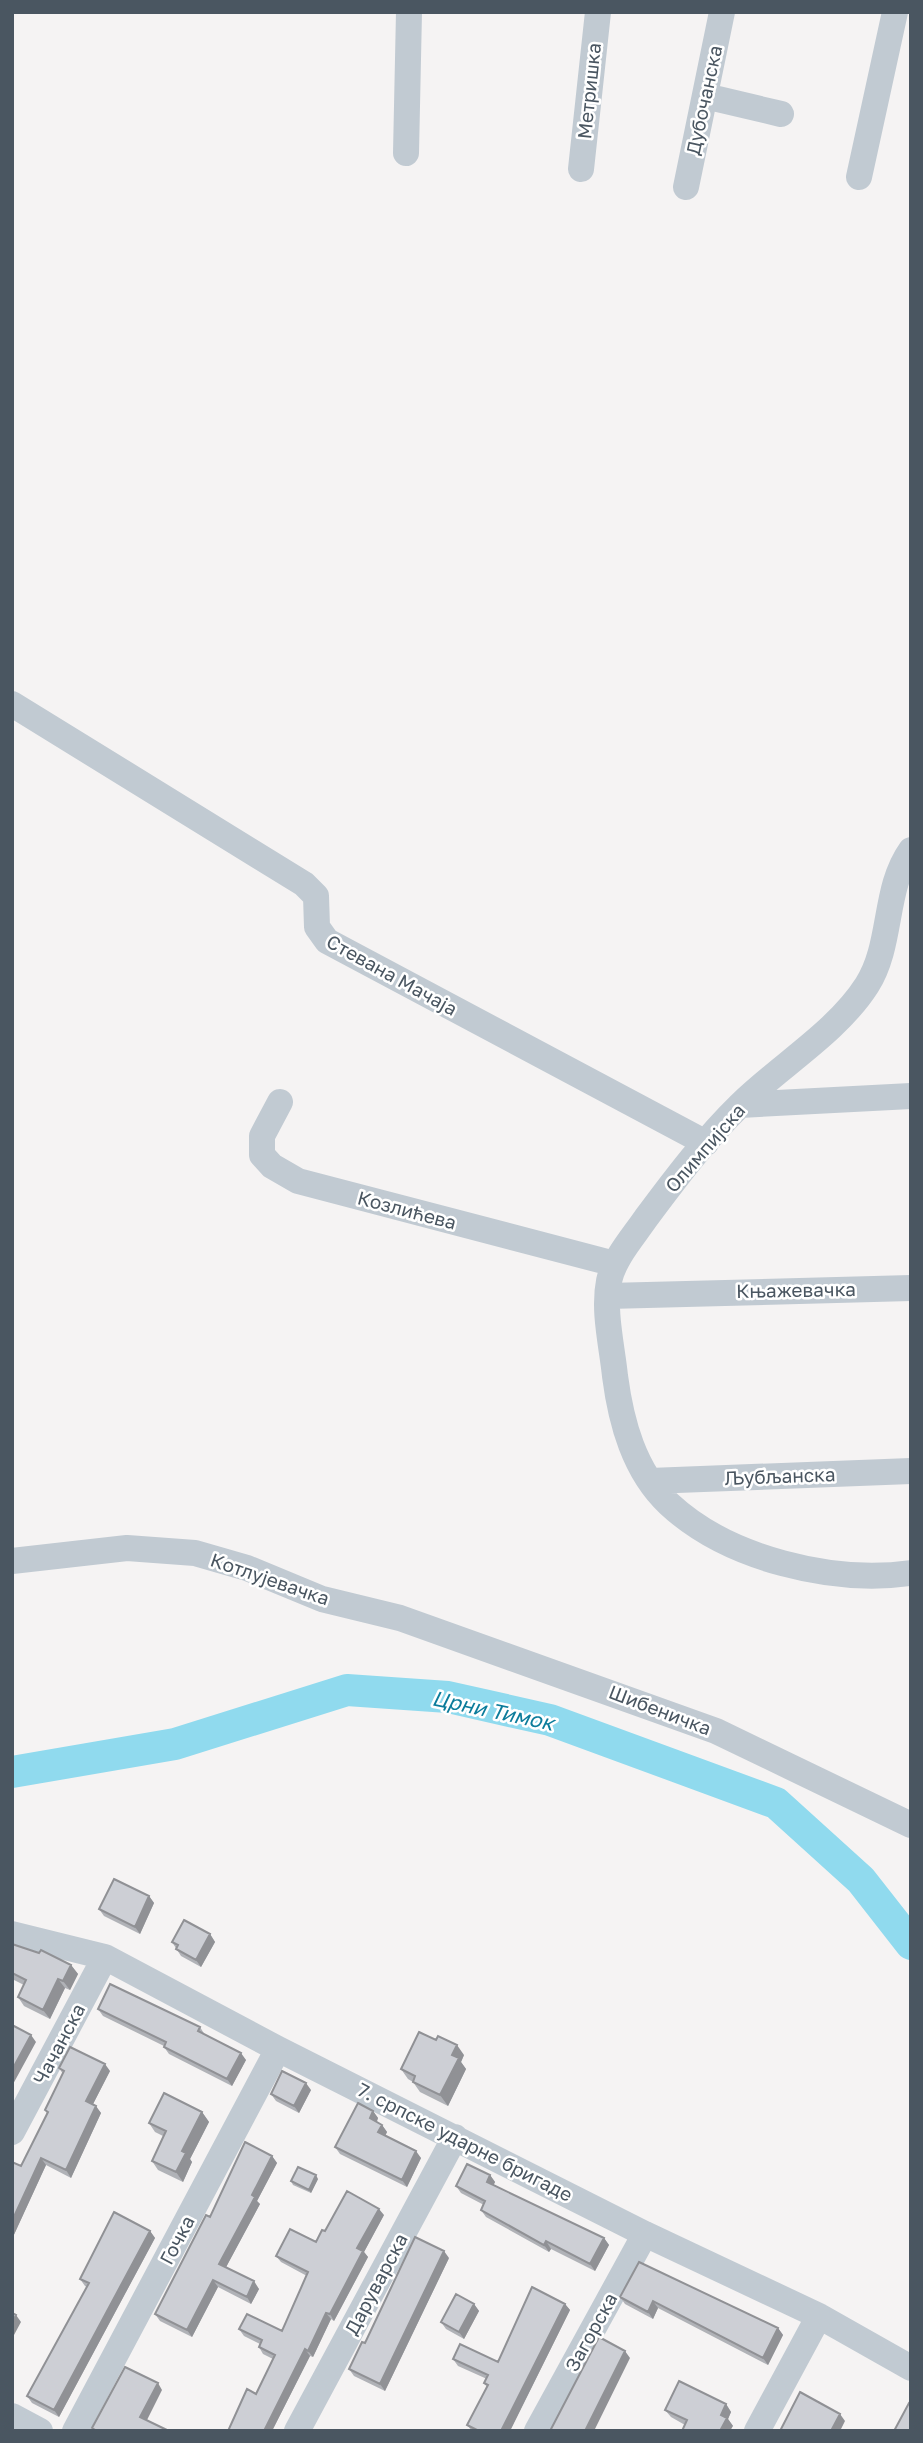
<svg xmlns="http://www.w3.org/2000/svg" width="923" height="2443" font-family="'Golos Text',sans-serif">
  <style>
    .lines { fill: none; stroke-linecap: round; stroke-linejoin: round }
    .river { stroke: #90daee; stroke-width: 32 }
    .minor { stroke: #c1cad2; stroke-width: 26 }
    .wall { fill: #b0b2b7 }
    .shaded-wall { fill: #909195 }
    .building { fill: #cdcfd5; stroke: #909195; stroke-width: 2 }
    .labels { text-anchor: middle; stroke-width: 5; stroke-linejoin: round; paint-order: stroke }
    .street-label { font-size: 19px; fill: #4a5661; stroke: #fff }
    .water-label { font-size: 21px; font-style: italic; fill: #0c7c9b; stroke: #fff }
  </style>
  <rect width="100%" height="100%" fill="#f5f3f3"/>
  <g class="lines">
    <path class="river" d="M 12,1772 L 175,1744 L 347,1690 L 448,1697 L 550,1720 L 776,1803 L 861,1880 L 911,1944"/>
    <path class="minor" d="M 705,96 L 781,114
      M 406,153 L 409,12
      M 581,169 L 598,12
      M 859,177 L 895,12
      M 686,187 L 722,12
      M 12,704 L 304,884 L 316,896 L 317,927 L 327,941 L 706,1143
      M 911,850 C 883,889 893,944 867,985 C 837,1032 781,1065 741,1104 C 706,1138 675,1179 646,1218 C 633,1237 614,1258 609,1281 C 603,1311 612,1346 615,1376 C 621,1422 634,1471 669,1504 C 728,1559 833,1584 911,1573
      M 280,1102 L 262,1136 L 262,1155 L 272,1166 L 298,1181 L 615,1264
      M 740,1105 L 911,1096
      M 608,1296 L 911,1288
      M 650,1481 L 911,1471
      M 12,1561 L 127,1548 L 195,1553 L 247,1568 L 322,1599 L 400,1618 L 716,1731 L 911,1825
      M 12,1934 L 105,1957 L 278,2049 L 645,2234 L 819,2316 L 911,2368
      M 12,2132 L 105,1957
      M 12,2416 L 40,2431
      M 75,2431 L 278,2049
      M 297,2431 L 455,2137
      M 537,2431 L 645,2234
      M 757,2431 L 819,2316"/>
  </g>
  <path class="wall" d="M 149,1896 L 154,1903 L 140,1934 L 104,1916 L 99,1909 Z
    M 210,1934 L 215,1942 L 201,1967 L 181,1956 L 172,1942 Z
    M 12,1944 L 71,1965 L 78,1974 L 70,1990 L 65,1988 L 50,2019 L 24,2006 L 18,1997 L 24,1985 L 12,1979 Z
    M 98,2009 L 200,2027 L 205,2035 L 246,2060 L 232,2086 L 169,2054 L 164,2047 L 164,2046 L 103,2016 Z
    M 464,2055 L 461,2062 L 466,2069 L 448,2106 L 420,2092 L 413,2082 L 408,2079 L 401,2069 Z
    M 59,2068 L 110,2071 L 93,2104 L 101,2113 L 71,2178 L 46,2165 L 12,2239 L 12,2162 L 21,2166 L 47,2114 L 45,2110 L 63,2074 Z
    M 311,2090 L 299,2113 L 276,2101 L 271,2094 Z
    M 373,2111 L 378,2118 L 377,2122 L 382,2125 L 387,2132 L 385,2136 L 421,2158 L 407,2187 L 340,2154 L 335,2147 Z
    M 202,2112 L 209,2122 L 190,2159 L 192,2162 L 183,2182 L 158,2170 L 152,2161 L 163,2136 L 155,2132 L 149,2123 Z
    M 272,2156 L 277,2163 L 257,2201 L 260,2204 L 226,2267 L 259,2289 L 251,2304 L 218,2287 L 192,2337 L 160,2321 L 155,2314 L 210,2217 Z
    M 490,2175 L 495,2182 L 493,2185 L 604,2238 L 609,2245 L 595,2271 L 551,2249 L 549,2252 L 486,2217 L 481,2210 L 484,2205 L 461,2193 L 456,2186 Z
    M 318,2179 L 311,2193 L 293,2185 L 291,2181 Z
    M 384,2215 L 364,2252 L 368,2257 L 334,2321 L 331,2319 L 313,2357 L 310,2356 L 272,2431 L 228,2431 L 256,2394 L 273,2359 L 263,2354 L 259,2347 L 260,2344 L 244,2336 L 239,2329 L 282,2331 L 307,2276 L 281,2262 L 276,2256 L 316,2242 L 325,2231 Z
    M 150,2231 L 155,2238 L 59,2417 L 32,2403 L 27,2396 L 87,2287 L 85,2286 L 80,2279 Z
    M 449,2258 L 385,2391 L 354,2376 L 349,2369 L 365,2343 Z
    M 639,2262 L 778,2328 L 783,2335 L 768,2365 L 658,2308 L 653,2319 L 625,2304 L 620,2297 Z
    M 474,2304 L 479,2311 L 464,2339 L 446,2329 L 441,2322 Z
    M 565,2304 L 570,2310 L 510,2431 L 472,2431 L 467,2425 L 487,2387 L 484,2383 L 487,2379 L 458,2366 L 453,2359 L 498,2362 Z
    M 726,2404 L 731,2412 L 728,2419 L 733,2426 L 685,2425 L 671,2417 L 665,2410 Z"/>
  <path class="shaded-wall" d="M 149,1896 L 154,1903 L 140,1934 L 135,1927 Z
    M 210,1934 L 215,1942 L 201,1967 L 196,1960 Z
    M 71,1965 L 78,1974 L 70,1990 L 63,1981 Z
    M 58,1979 L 65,1988 L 50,2019 L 43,2010 Z
    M 31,2035 L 36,2042 L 12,2086 L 12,2070 Z
    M 457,2045 L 464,2055 L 461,2062 L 466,2069 L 448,2106 L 440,2095 L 452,2055 Z
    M 241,2053 L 246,2060 L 232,2086 L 227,2079 Z
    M 105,2064 L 110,2071 L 91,2108 L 86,2101 Z
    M 306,2083 L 311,2090 L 299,2113 L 294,2106 Z
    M 96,2106 L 101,2113 L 71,2178 L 66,2170 Z
    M 373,2111 L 378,2118 L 375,2125 L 370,2118 Z
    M 202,2112 L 209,2122 L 190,2159 L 192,2162 L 183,2182 L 176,2172 L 182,2151 Z
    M 382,2125 L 387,2132 L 383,2140 L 378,2132 Z
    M 416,2151 L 421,2158 L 407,2187 L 402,2180 Z
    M 272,2156 L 277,2163 L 257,2201 L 260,2204 L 224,2271 L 219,2264 Z
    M 41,2158 L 46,2165 L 12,2239 L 12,2221 Z
    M 316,2175 L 318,2179 L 311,2193 L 309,2190 Z
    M 490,2175 L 495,2182 L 492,2189 L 487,2182 Z
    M 379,2209 L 384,2215 L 364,2252 L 368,2257 L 334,2321 L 330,2314 L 357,2248 Z
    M 150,2231 L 155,2238 L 59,2417 L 54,2410 Z
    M 604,2238 L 609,2245 L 595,2271 L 590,2264 Z
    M 546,2241 L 551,2249 L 549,2252 L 544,2245 Z
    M 444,2251 L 449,2258 L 385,2391 L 380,2384 Z
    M 213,2280 L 218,2287 L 192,2337 L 187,2330 Z
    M 254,2281 L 259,2289 L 251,2304 L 247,2297 Z
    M 653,2301 L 658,2308 L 653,2319 L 648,2312 Z
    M 474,2304 L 479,2311 L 464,2339 L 459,2332 Z
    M 565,2304 L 570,2310 L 510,2431 L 501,2431 Z
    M 326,2313 L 331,2319 L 313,2357 L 308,2351 Z
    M 16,2315 L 21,2322 L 14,2335 L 12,2332 L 12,2323 Z
    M 778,2328 L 783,2335 L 768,2365 L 763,2358 Z
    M 305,2349 L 310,2356 L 272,2431 L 264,2431 Z
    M 625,2351 L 630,2358 L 594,2431 L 585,2431 Z
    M 158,2383 L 162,2390 L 145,2424 L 140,2417 Z
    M 726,2404 L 731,2412 L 728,2419 L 733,2426 L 730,2431 L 720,2431 L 721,2415 Z
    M 840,2414 L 845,2421 L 840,2431 L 831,2431 Z"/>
  <path class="building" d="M 114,1879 L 149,1896 L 135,1927 L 99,1909 Z
    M 184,1920 L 210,1934 L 196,1960 L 176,1949 L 178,1945 L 172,1942 Z
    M 12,1944 L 39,1953 L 41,1950 L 71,1965 L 63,1981 L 58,1979 L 43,2010 L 18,1997 L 26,1980 L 12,1973 Z
    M 110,1984 L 200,2027 L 198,2031 L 241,2053 L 227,2079 L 164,2047 L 166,2042 L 98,2009 Z
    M 12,2025 L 31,2035 L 12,2070 Z
    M 419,2032 L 436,2040 L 438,2036 L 457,2045 L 452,2055 L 459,2058 L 440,2095 L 413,2082 L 415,2076 L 401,2069 Z
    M 70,2047 L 105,2064 L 86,2101 L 96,2106 L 66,2170 L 41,2158 L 12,2221 L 12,2162 L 21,2166 L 48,2112 L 45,2110 L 64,2071 L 59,2068 Z
    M 282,2071 L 306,2083 L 294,2106 L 271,2094 Z
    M 164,2093 L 202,2112 L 182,2151 L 186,2153 L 176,2172 L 152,2161 L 166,2131 L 149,2123 Z
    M 358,2103 L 373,2111 L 370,2118 L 382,2125 L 378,2132 L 416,2151 L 402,2180 L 335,2147 Z
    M 245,2142 L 272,2156 L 252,2195 L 255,2197 L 219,2264 L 254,2281 L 247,2297 L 213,2280 L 187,2330 L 155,2314 L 206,2215 L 210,2217 Z
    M 467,2164 L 490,2175 L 487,2182 L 604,2238 L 590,2264 L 546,2241 L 544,2245 L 481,2210 L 485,2201 L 456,2186 Z
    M 298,2167 L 316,2175 L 309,2190 L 291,2181 Z
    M 347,2191 L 379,2209 L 357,2248 L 363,2251 L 330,2314 L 326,2313 L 308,2351 L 305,2349 L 264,2431 L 228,2431 L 247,2389 L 256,2394 L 275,2355 L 259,2347 L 262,2340 L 239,2329 L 247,2314 L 282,2331 L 308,2272 L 276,2256 L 290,2229 L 316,2242 L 322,2230 L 325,2231 Z
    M 114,2212 L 150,2231 L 54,2410 L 27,2396 L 89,2283 L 80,2279 Z
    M 415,2237 L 444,2251 L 380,2384 L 349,2369 L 362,2342 L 365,2343 Z
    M 639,2262 L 778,2328 L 763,2358 L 653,2301 L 648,2312 L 620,2297 Z
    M 532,2287 L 565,2304 L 501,2431 L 479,2431 L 467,2425 L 488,2385 L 484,2383 L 488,2375 L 453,2359 L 460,2344 L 498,2362 Z
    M 456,2294 L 474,2304 L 459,2332 L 441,2322 Z
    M 12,2313 L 16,2315 L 12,2323 Z
    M 599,2337 L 625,2351 L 585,2431 L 550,2431 Z
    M 125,2367 L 158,2383 L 140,2417 L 169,2431 L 97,2431 L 92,2428 Z
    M 679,2381 L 726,2404 L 721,2415 L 727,2418 L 720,2431 L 682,2431 L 687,2420 L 665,2410 Z
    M 800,2392 L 840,2414 L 831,2431 L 780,2431 Z
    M 909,2403 L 911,2404 L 911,2431 L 894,2431 Z"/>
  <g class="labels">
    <g class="street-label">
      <text transform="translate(589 91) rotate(-84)" y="7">Метришка</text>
      <text transform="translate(704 100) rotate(-78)" y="7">Дубочанска</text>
      <text transform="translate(392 975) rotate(29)" y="7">Стевана Мачаја</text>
      <text transform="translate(705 1148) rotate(-49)" y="7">Олимпијска</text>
      <text transform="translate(407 1210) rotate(15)" y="7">Козлићева</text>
      <text transform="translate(796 1290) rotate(-1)" y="7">Књажевачка</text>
      <text transform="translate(780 1476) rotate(-2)" y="7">Љубљанска</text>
      <text transform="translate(270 1579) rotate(19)" y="7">Котлујевачка</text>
      <text transform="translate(660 1710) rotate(21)" y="7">Шибеничка</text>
      <text transform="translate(59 2044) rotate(-62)" y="7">Чачанска</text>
      <text transform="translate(465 2142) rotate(27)" y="7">7. српске ударне бригаде</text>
      <text transform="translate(177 2240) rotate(-62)" y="7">Гочка</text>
      <text transform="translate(376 2284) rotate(-62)" y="7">Даруварска</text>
      <text transform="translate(591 2332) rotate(-61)" y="7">Загорска</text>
    </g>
    <g class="water-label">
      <text transform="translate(493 1711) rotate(12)" y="7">Црни Тимок</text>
    </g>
  </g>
  <rect width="923" height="2443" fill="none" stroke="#4a5661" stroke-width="28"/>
</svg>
